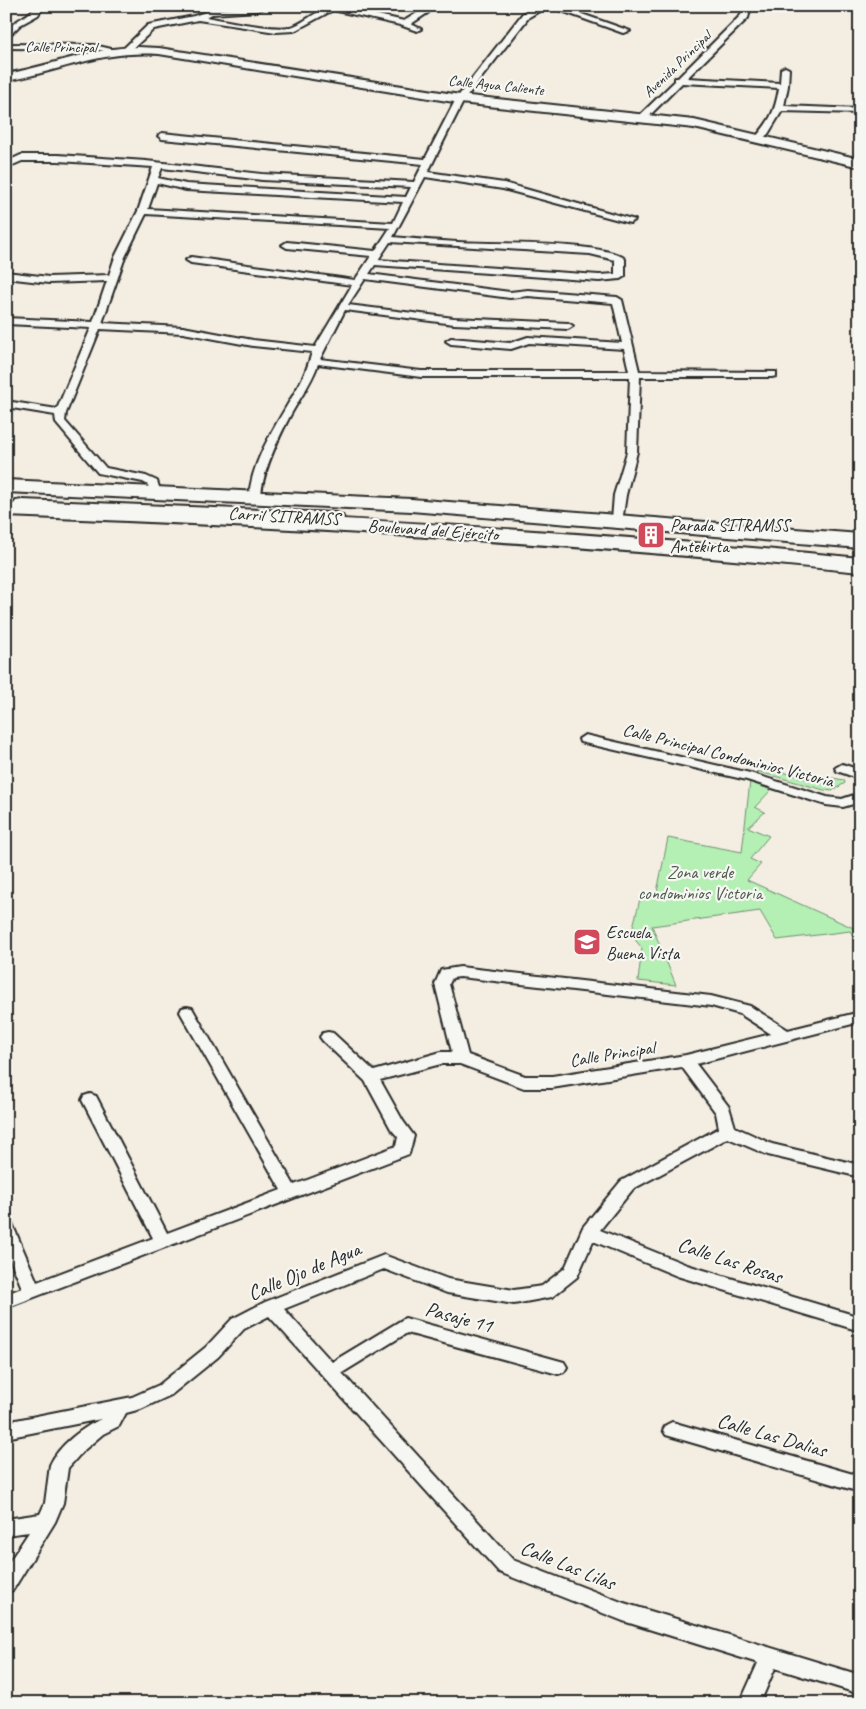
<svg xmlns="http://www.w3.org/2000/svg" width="866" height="1709" font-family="Caveat,sans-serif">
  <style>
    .green { fill: #b4efb4; stroke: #708d70 }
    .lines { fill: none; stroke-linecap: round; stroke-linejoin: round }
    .street-casing { stroke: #2b2b2b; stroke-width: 4 }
    .secondary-casing { stroke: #2b2b2b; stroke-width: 4 }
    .primary-casing { stroke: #2b2b2b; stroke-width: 4 }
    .highway-casing { stroke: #2b2b2b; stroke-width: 4 }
    .street { fill: #f6f6f2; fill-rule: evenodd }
    .secondary { fill: #f6f6f2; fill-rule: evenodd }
    .primary { fill: #f6f6f2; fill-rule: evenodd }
    .highway { fill: #f6f6f2; fill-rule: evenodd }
    .labels { text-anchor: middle; stroke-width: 4.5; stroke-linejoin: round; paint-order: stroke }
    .far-street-label { font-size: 15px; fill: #2b2b2b; stroke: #f6f6f2 }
    .street-label { font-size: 18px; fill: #2b2b2b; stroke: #f6f6f2 }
    .poi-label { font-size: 18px; fill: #2b2b2b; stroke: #f6f6f2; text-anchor: start }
    .park-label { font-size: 18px; fill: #4d5c4d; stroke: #f6f6f2 }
    .near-street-label { font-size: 21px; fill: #2b2b2b; stroke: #f6f6f2 }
  </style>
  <rect width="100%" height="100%" fill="#f3eee1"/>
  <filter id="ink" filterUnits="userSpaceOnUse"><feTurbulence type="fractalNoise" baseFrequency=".02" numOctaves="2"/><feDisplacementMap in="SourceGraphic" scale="10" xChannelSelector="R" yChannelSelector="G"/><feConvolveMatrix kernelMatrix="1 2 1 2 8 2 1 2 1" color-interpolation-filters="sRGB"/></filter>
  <g filter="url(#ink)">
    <path class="green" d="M 758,765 L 818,782 L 821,776 L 844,780 L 845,783 L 832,791 L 824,790 L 756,771 Z
      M 750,781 L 771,790 L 755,807 L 765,812 L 748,827 L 769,836 L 750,859 L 761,864 L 747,880 L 860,931 L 860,947 L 850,931 L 777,940 L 760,911 L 652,926 L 676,985 L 638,981 L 642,948 L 631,935 L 641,895 L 656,897 L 668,838 L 742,852 Z"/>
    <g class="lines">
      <defs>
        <path id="street" d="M 36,6 L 44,6 L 38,15 L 20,25 L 6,39 C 6,20 27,20 36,6 Z
          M 269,6 L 257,11 L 212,14 L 206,17 C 225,20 277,32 294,26 C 309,20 321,6 339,6 L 404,21 L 422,10 L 429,12 L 411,24 L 421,29 L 417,31 L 400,25 L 333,10 L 294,31 L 276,32 L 198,20 L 154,29 L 129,52 L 122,50 L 148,25 L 194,16 L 211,10 Z
          M 538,6 L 559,6 L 630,31 L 623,33 L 548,6 L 529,17 L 464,100 L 428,172 L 504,183 L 635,220 L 630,223 L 503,189 L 425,177 L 393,237 C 415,239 437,241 458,242 C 489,244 605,241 625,259 L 625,276 L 620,279 L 599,281 L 375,265 L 369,274 L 510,292 L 528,290 L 617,297 L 622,300 L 639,371 L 776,372 L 776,376 L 772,377 L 640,377 L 637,452 L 626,495 L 622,522 L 614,522 L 612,520 L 614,495 L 627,452 L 630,377 L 421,377 L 318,364 C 311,384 299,399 290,416 C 278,439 262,472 261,497 L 255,500 L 249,497 C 252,456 282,417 301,381 C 306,372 309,362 312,352 L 253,346 L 183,333 L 100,329 L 66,413 L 65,421 L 106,468 L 146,476 L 157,481 L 161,493 L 155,496 L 151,495 L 148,485 L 143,482 L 98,473 L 56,423 L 55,415 L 6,407 L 6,401 L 57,409 L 91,328 L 6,324 L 6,318 L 93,322 L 107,281 L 49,283 L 6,278 L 6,272 L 49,277 L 109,275 L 115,257 L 138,211 L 153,167 L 58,161 L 22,161 L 6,168 L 6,162 L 21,155 L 58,155 L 146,161 L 262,174 L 414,182 L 423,164 L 162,139 L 158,136 L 162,133 L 425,159 L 456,99 L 523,13 ZM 162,168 L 262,180 L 411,187 L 406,197 L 186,184 L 158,178 ZM 157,183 L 186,190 L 403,202 L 393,223 L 148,209 ZM 146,214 L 390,228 L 375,251 L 287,242 L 282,245 L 287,248 L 371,256 L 355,280 L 191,257 L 186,260 L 191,263 L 352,285 L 315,347 L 253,340 L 183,327 L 102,323 L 125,257 ZM 390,242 L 590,254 L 615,260 L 615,274 L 599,275 L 378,260 ZM 365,279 L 510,298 L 528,296 L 613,303 L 622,343 L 528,337 L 510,343 L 451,338 L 446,341 L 451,344 L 511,349 L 529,343 L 624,349 L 629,371 L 421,371 L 320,359 L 345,310 L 454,324 L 568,329 L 573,326 L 568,323 L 454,318 L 348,305 Z
          M 743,6 L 751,6 L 748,18 L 687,78 L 780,83 L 781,69 L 785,67 L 789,69 L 788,86 L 784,106 L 860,109 L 860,113 L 782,111 L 768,134 L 758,142 L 754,139 C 770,121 775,112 779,88 L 682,83 L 646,119 L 640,119 L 640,115 L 675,81 L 675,78 L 678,78 L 741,15 Z
          M 6,44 L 94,45 L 120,51 L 116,53 L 94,49 L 6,48 Z
          M 585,735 L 750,773 L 827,797 L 842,799 L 860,793 L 860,802 L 843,807 L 826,805 L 747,780 L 580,742 L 579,739 Z
          M 842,764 L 860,770 L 860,779 L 837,771 L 835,768 Z
          M 460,967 L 711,996 L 750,1006 L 788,1030 L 860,1012 L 860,1022 L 696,1064 L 729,1107 L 735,1127 L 772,1144 L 860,1165 L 860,1177 L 768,1155 L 728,1138 L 633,1189 L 600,1230 L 687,1265 L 860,1317 L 860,1331 L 677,1276 L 593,1241 L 577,1277 L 552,1297 L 514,1304 L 447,1293 L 384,1269 L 284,1309 L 332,1362 L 405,1318 L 564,1362 L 567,1367 L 564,1372 L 558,1374 L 407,1333 L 342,1373 L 513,1560 L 624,1603 L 860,1675 L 860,1694 L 775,1668 L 760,1703 L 740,1703 L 758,1663 L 623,1621 L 499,1572 L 269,1316 L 244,1329 L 218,1357 L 171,1395 L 141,1409 L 126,1413 L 119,1426 L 103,1434 L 83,1451 L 68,1468 L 63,1503 L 55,1522 L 13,1590 L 6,1593 L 6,1567 L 29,1532 L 6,1535 L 6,1519 L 40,1514 L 45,1503 L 50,1465 C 59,1445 82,1428 101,1419 L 6,1438 L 6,1422 L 132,1397 L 159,1385 L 206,1347 L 232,1319 L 265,1302 L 384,1255 L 448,1279 L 514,1290 L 542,1286 L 565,1268 L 583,1227 L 621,1181 L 719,1128 L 716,1113 L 682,1067 L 552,1088 L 524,1088 L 460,1064 L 441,1064 L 380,1080 L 403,1121 L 414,1136 L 409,1154 L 6,1308 L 6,1294 L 22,1288 L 6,1249 L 6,1222 L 12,1223 L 14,1228 L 37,1282 L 153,1238 L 82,1100 L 84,1096 L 90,1094 L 96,1096 L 167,1233 L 281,1190 L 180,1012 L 182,1008 L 187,1007 L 192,1008 L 294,1185 L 396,1146 L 398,1137 L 391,1129 L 365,1081 L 323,1041 L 320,1037 L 323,1033 L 328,1032 L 333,1033 L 374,1071 L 441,1052 L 452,1052 L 435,984 L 441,970 ZM 460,977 L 711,1006 L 740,1014 L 771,1034 L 686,1055 L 552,1076 L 525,1076 L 468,1055 L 449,984 L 452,978 Z
          M 672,1422 L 860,1476 L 860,1492 L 666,1435 L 663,1430 L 666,1425 Z"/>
        <path id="secondary" d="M 138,47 L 159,48 L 460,95 L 694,120 L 860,159 L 860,167 L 694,128 L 460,103 L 159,54 C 100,50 62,71 6,81 L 6,74 C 52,66 89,48 138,47 Z"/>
        <path id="primary" d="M 22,500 L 335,513 L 342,515 L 344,519 L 342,523 L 335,525 L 16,509 L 13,505 L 16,501 Z"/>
        <path id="highway" d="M 6,480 L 411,499 L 860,534 L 860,548 L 411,511 L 6,492 Z
          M 6,504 C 291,514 576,530 860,558 L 860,572 C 576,543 291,527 6,516 Z"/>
      </defs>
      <use href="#street" class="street-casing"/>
      <use href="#secondary" class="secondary-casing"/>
      <use href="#primary" class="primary-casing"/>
      <use href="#highway" class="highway-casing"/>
      <use href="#street" class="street"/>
      <use href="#secondary" class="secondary"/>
      <use href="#primary" class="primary"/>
      <use href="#highway" class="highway"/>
    </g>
  </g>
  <defs>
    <symbol id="building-square" viewBox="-11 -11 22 22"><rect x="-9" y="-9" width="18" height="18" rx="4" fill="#d1495b" stroke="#f6f6f2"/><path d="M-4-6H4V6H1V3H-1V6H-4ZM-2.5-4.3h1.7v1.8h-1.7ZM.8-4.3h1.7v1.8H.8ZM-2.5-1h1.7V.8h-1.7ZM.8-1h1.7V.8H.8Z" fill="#fff"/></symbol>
    <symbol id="school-square" viewBox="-11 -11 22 22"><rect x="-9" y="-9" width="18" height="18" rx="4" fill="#d1495b" stroke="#f6f6f2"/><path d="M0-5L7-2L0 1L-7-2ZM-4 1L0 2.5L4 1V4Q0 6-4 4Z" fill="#fff"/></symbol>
  </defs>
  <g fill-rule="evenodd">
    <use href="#building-square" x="635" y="519" width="32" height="32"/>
    <use href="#school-square" x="571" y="926" width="32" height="32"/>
  </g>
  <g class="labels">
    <g class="far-street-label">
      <text transform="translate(61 47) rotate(1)" y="5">Calle Principal</text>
      <text transform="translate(677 64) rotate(-44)" y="5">Avenida Principal</text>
      <text transform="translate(496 85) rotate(6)" y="5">Calle Agua Caliente</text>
    </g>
    <g class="street-label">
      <text transform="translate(284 516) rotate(3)" y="6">Carril SITRAMSS</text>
      <text transform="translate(433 530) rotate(4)" y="6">Boulevard del Ejército</text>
      <text transform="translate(728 755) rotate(14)" y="6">Calle Principal Condominios Victoria</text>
      <text transform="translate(612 1054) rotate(-9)" y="6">Calle Principal</text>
    </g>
    <g class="poi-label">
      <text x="670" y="531">Parada SITRAMSS<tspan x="670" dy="21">Antekirta</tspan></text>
      <text x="606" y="938">Escuela<tspan x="606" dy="21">Buena Vista</tspan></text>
    </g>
    <g class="park-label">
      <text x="700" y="878">Zona verde<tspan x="700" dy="21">condominios Victoria</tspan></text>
    </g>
    <g class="near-street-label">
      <text transform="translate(730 1260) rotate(18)" y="7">Calle Las Rosas</text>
      <text transform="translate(304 1271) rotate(-23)" y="7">Calle Ojo de Agua</text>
      <text transform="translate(459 1317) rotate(15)" y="7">Pasaje 11</text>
      <text transform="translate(772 1435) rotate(16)" y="7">Calle Las Dalias</text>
      <text transform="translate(568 1565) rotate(22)" y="7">Calle Las Lilas</text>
    </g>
  </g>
  <rect width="866" height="1709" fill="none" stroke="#f6f6f2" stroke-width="25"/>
  <rect x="12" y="12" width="841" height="1684" fill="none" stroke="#2b2b2b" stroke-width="2" filter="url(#ink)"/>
</svg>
